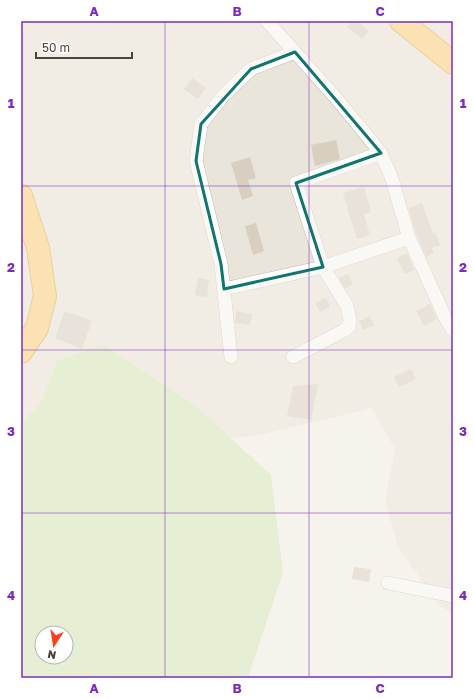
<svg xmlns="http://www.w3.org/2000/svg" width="474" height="699" font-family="'Golos Text',sans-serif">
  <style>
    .residential { fill: #eae5da }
    .green { fill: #d2eab5; fill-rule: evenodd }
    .building { fill: #d8cfc1 }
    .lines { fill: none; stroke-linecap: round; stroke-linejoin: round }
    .street-casing { stroke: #c2bbae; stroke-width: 14 }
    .highway-casing { stroke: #e0a43c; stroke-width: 24 }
    .street { stroke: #fff; stroke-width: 13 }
    .highway { stroke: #ffcf6e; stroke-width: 22 }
    .marked { fill: none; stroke: #0f766e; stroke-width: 3; stroke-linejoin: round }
    .grid { fill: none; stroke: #7b2cbf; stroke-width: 1; stroke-opacity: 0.55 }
    .neatline { fill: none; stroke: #7b2cbf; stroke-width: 1.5 }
    .grid-label { font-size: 13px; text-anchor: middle; font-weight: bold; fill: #7b2cbf }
  </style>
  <rect width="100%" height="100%" fill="#f6f3ec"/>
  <path class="residential" d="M 21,21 L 453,21 L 453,614 L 438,604 L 398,547 L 385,502 L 395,449 L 372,408 L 259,435 L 187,443 L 21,536 Z"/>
  <path class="green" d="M 104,345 L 193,404 L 271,475 L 283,572 L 248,678 L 21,678 L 21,424 L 41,403 L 57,361 ZM 42,633 L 66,633 L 66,657 L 42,657 Z"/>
  <path class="building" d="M 352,21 L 357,21 L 369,31 L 362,39 L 347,27 Z
    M 192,78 L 206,88 L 198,99 L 184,89 Z
    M 336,140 L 340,159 L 315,166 L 311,145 Z
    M 250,157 L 256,178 L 248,180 L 253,196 L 242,200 L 231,163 Z
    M 364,187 L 371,212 L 364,214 L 370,235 L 357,239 L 343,193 Z
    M 422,203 L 433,233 L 435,233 L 440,245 L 432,248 L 434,253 L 426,257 L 415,231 L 409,208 Z
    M 256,223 L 264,251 L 253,255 L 245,226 Z
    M 407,253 L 414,270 L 405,274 L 397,258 Z
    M 348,274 L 353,284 L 345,288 L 339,278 Z
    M 198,278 L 209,280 L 207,297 L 195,295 Z
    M 326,297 L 330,307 L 320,312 L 315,303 Z
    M 430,304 L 437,319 L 424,326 L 416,311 Z
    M 65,311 L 92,321 L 82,349 L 55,338 Z
    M 236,311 L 252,314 L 250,325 L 235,323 Z
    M 369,316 L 374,325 L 363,330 L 359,321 Z
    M 411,369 L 416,379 L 399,387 L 394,377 Z
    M 318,384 L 311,420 L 287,416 L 293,386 Z
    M 354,567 L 371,569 L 369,582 L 352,579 Z"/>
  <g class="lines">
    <defs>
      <path id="street" d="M 267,21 L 336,98 L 381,153 L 392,179 L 409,238 L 445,317 L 453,330
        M 224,289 L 323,267 L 409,238
        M 231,357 L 221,264 L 196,161 L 201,124 L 224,95 L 251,69 L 295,52
        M 293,357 L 343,331 L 349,327 L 350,320 L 347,306 L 323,267 L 296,183 L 381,153
        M 388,583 L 453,596"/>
      <path id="highway" d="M 401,21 L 453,63
        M 21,196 L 38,248 L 45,296 L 37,328 L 21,352"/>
    </defs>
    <use href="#street" class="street-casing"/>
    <use href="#highway" class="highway-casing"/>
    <use href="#street" class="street"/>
    <use href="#highway" class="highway"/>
  </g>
  <path d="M0 0H474V699H0ZM 295,52 L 381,153 L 296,183 L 323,267 L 224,289 L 221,264 L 196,161 L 201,124 L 251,69 Z" fill="#f6f3ec" fill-opacity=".55" fill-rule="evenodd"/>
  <path class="marked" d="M 295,52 L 381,153 L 296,183 L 323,267 L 224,289 L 221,264 L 196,161 L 201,124 L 251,69 Z"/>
  <path class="grid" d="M 165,21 L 165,678M 309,21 L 309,678M 21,186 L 453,186M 21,350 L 453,350M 21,513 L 453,513"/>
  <rect width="474" height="699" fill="none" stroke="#ffffff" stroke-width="44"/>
  <g transform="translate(54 645) rotate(192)"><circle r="19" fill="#ffffff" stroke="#b7b4b0"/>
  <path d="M0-3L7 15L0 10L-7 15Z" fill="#fc3f1d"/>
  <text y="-6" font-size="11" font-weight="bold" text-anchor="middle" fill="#4b4439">N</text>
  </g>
  <path d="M36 52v6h96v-6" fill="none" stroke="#4b4439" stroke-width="2"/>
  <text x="42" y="52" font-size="12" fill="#4b4439" stroke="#ffffff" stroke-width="3" paint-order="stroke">50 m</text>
  <rect x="22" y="22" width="430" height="655" class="neatline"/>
  <g class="grid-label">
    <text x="94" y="16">A</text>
    <text x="237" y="16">B</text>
    <text x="380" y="16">C</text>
    <text x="11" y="108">1</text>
    <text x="463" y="108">1</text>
    <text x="11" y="272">2</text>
    <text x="463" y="272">2</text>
    <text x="11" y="436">3</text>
    <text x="463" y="436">3</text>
    <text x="11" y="600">4</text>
    <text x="463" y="600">4</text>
    <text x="94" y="693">A</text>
    <text x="237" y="693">B</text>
    <text x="380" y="693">C</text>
  </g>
</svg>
